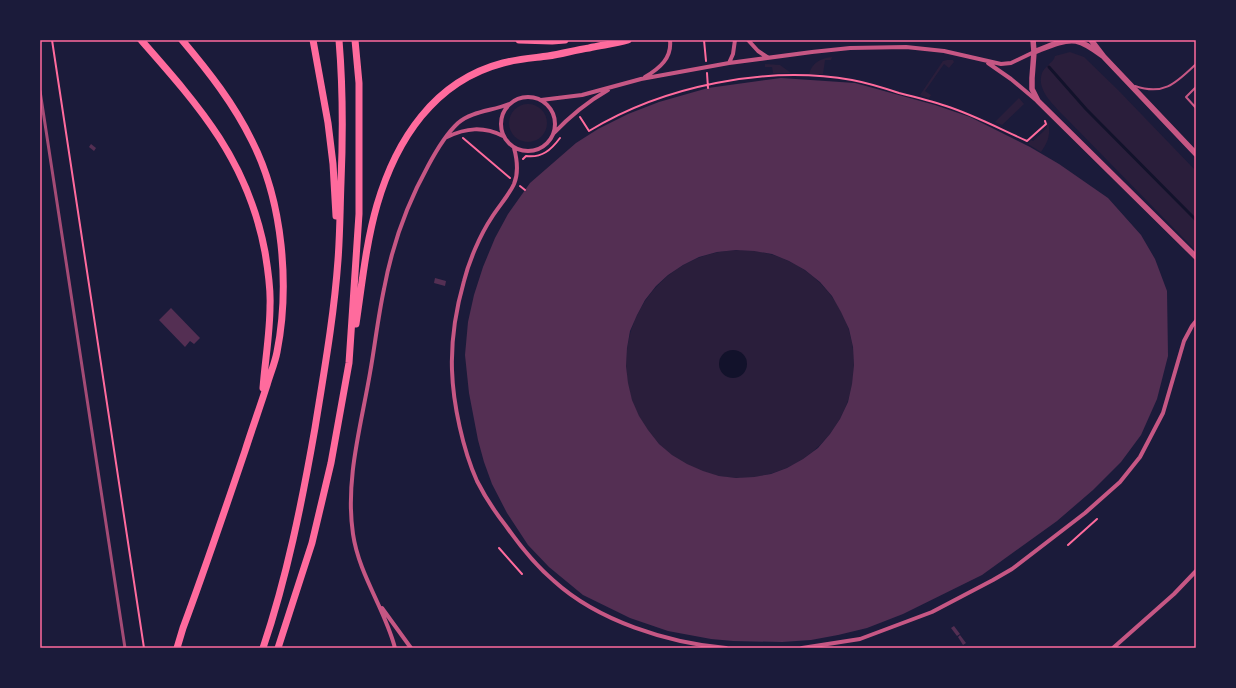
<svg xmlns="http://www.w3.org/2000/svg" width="1236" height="688" font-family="'Noto Sans',sans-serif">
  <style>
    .green { fill: #2a1e3b }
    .water { fill: #12122b }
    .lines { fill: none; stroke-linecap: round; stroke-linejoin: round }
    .stream { stroke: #12122b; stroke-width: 3 }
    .building { fill: #542f53; fill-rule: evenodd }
    .path { stroke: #ff6b9d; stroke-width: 2 }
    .service { stroke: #c65784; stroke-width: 2 }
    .minor { stroke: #c65784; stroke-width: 4 }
    .tertiary { stroke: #c65784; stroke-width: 5.5 }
    .trunk { stroke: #ff6b9d; stroke-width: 7 }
    .rail { stroke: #a44b75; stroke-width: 3 }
    .neatline { fill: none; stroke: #ff6b9d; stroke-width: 1.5 }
  </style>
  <rect width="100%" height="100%" fill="#1b1b3a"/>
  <path class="green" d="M 1070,52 L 1084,57 L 1118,90 L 1196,171 L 1196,251 L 1064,116 C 1054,105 1036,90 1042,73 C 1044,68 1051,63 1054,59 L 1055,56 Z
    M 832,57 L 831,60 L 825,60 L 823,74 L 809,74 C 812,63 821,58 832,57 Z
    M 947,60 L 953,60 L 954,62 L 949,68 L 944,64 L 925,91 L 931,95 L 929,98 L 920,95 L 943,61 Z
    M 765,64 L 780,65 L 791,73 L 773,73 L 772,67 L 765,67 Z
    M 1019,98 L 1024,104 L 1002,125 L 995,122 Z
    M509 123a19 19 0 1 1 38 0a19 19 0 1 1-38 0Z
    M 1048,122 C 1051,134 1048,142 1041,152 L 1028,144 L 1031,140 L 1033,141 L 1047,128 L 1046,124 Z
    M626 364a114 114 0 1 1 228 0a114 114 0 1 1-228 0Z"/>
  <path class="water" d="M719 364a14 14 0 1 1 28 0a14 14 0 1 1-28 0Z"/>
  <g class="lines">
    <path class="stream" d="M 1049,67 L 1086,109 L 1196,220"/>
  </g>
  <path class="building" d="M 781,78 L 855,83 L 935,105 L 970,117 L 1030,147 L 1059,164 L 1108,198 L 1141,235 L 1155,259 L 1167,291 L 1168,356 L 1157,399 L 1141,435 L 1121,462 L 1093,490 L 1057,521 L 982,575 L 903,614 L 867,628 L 838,635 L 811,640 L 782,642 L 733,641 L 711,639 L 668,631 L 630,618 L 583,595 L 549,567 L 528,545 L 507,513 L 492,484 L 484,462 L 478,440 L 469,393 L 465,355 L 468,322 L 474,295 L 483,267 L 495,238 L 508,214 L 530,183 L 576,143 L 598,129 L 628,114 L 659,102 L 708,88 ZM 736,250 L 754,251 L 772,254 L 789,261 L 805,270 L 820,282 L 832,296 L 841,312 L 849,329 L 853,347 L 854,365 L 852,384 L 848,402 L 840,419 L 830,434 L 818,448 L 803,459 L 787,468 L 771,474 L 754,477 L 736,478 L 719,476 L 703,471 L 687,464 L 672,455 L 659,444 L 648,430 L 639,416 L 632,400 L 628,383 L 626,366 L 627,348 L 630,331 L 637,315 L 645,300 L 656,286 L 668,275 L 683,265 L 699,257 L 717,252 Z
    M 91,144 L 96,148 L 94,151 L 89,147 Z
    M 435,278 L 446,281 L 445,286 L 434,283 Z
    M 171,308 L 200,338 L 194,344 L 190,341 L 185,347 L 159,320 Z
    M 954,626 L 960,634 L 957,636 L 951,628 Z
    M 960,635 L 966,643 L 963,645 L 958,637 Z"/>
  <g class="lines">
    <path class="path" d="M 52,40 L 144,648
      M 704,40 L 706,61
      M 707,73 L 708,88
      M 580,117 L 589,131 C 663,86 766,65 852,80 C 868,83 884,88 899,93 C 915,97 931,101 946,106 C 974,115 1000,129 1027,141 L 1046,124 L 1045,121
      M 463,138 L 510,178
      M 523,159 L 526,156 C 542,158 551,150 560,138
      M 520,186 L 525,190
      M 1068,545 L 1097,519
      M 499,548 L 522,574"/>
    <path class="service" d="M 1135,86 C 1164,96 1176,83 1196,64
      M 1196,87 L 1186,97 L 1196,108"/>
    <path class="minor" d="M 748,40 L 758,51 L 767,57
      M 729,63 L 733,54 L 735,40
      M 988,63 L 1011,79 L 1036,100
      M 645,77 C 660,68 672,58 670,40
      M501 124a27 27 0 1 1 54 0a27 27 0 1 1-54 0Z
      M 541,100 L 582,95 L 641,79 L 729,63 L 812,52 L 850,48 L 906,47 L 944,51 L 1001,64 L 1011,63 L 1034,52
      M 553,134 C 570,116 587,102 608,90
      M 447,137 C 466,128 483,126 503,136
      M 514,148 C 517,159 519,172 514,184 C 509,195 499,206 492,217 C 480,235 469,261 464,281 C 456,309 451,341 452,370 C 453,404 463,450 477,481 C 485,497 495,512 506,526 C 520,546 535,565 554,581 C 598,621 668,643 726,648
      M 382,608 L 411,648
      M 395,648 C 385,609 359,575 353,534 C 345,480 361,426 370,373 C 375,345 378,317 384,289 C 392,246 407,204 428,166 C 436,151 445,135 458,123 C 472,111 492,111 509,104
      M 802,648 L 860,639 L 932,612 L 993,580 L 1012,569 L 1085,513 L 1120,482 L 1140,457 L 1163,413 L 1184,341 L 1192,326 L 1196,321
      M 1113,648 L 1174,594 L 1196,571"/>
    <path class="tertiary" d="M 1033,40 L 1034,52
      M 1091,40 L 1104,57 L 1196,154
      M 1104,57 C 1096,51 1086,43 1076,41 C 1063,39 1047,47 1034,52 L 1032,78 L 1032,89 L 1038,101 L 1196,257"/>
    <path class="trunk" d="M 141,40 C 200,107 248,161 265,252 C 268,270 271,288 270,306 C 270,333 265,361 263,388
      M 313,40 L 328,123 L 333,164 L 336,216
      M 519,40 L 552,41 L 565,40
      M 356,324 C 362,284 366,243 377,205 C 396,140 434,81 503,63 C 518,59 533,58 548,56 C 562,54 575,50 589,48 C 602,45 615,44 628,40
      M 177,648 L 183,628 C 205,569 225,510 245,451 C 252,429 260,407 267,385 C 270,374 275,363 277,352 C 290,286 283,202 252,141 C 234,104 209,72 182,40
      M 263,648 C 287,577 302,502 315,428 C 324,372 334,316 338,260 C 340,234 340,208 341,182 C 343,135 343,88 339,40
      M 278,648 L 312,543 L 331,463 L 349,363 L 359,214 L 359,83 L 355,40"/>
    <path class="rail" d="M 40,91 L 125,648"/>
  </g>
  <rect width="1236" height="688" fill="none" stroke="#1b1b3a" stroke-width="82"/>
  <rect x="41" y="41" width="1154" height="606" class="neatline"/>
</svg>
